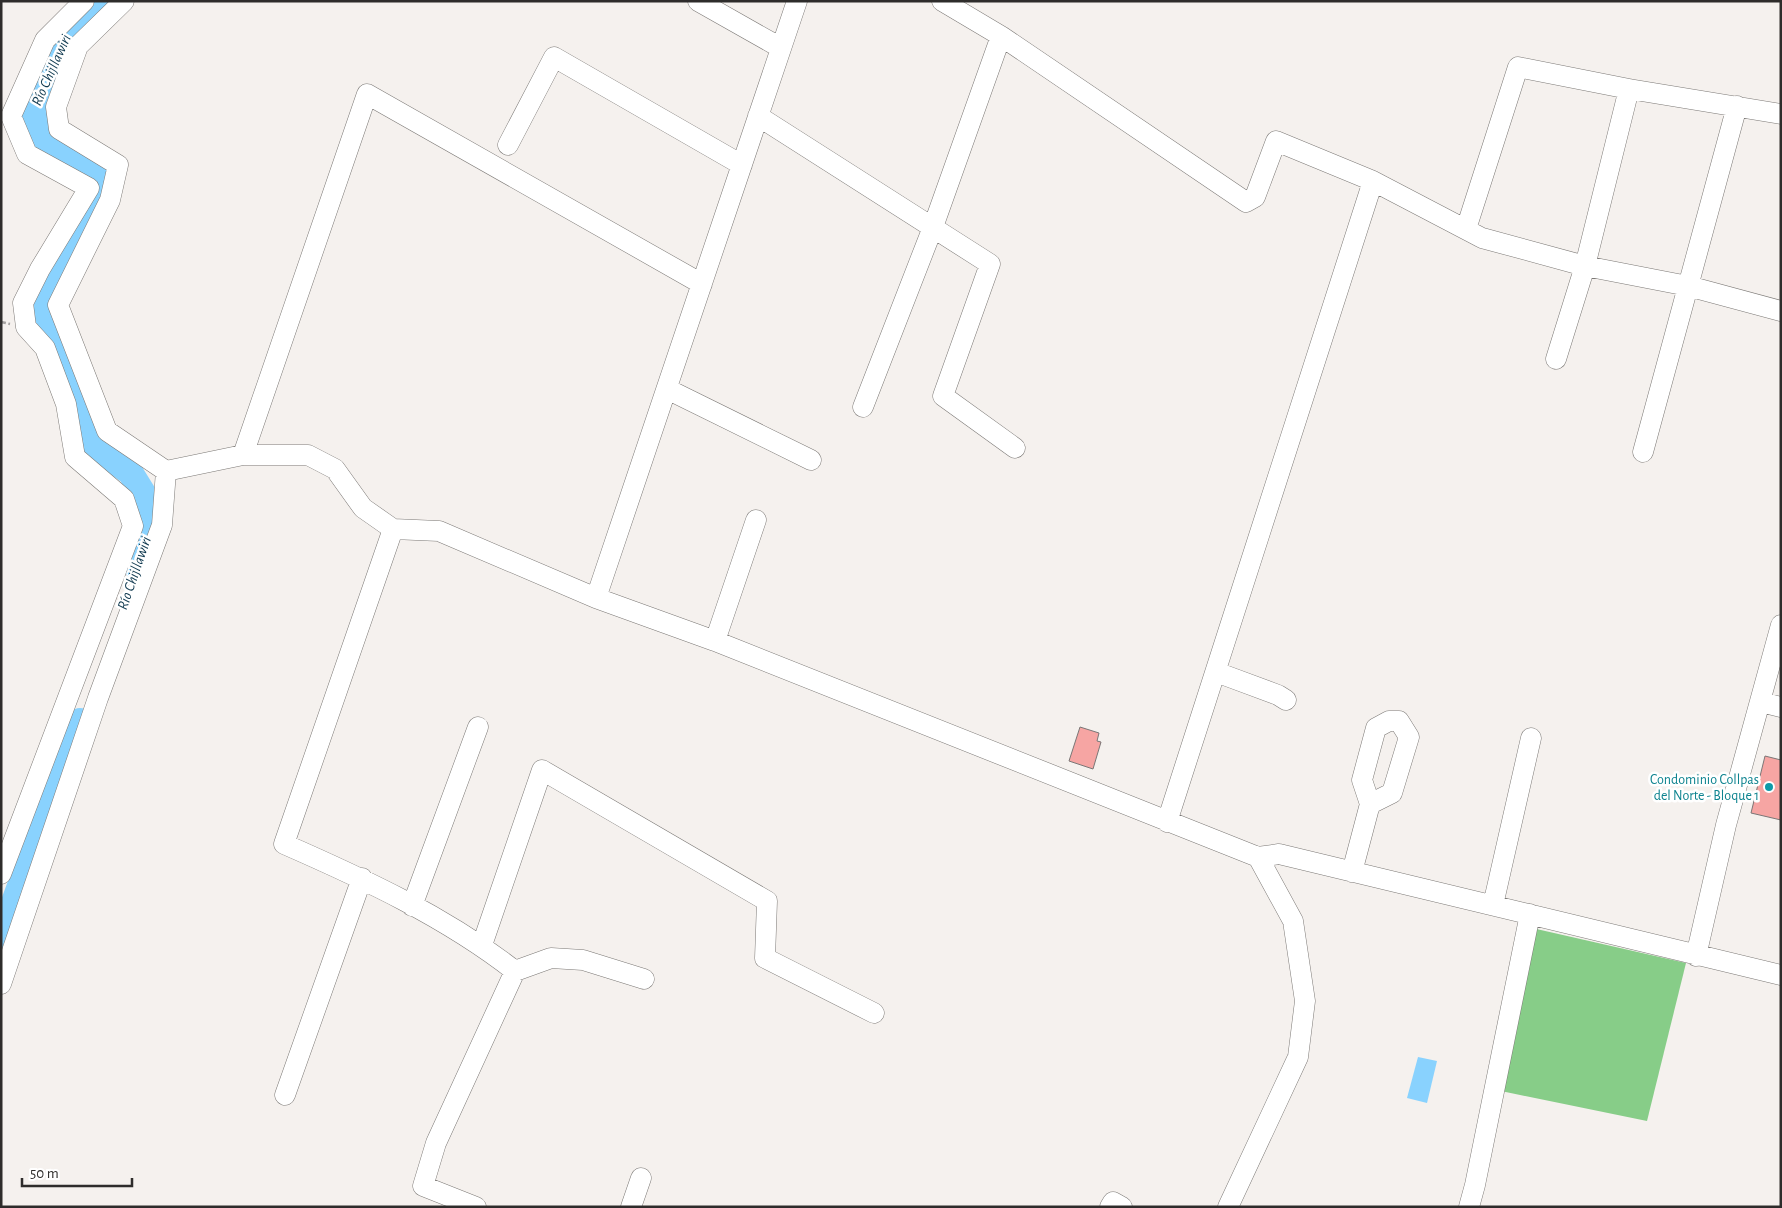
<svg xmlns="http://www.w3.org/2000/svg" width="1782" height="1208" font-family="'Alegreya Sans',sans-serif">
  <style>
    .forest { fill: #87cd88 }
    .water { fill: #89d2fe }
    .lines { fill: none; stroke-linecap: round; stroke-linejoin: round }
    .river { stroke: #89d2fe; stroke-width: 26 }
    .building { fill: #f6a5a3; stroke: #7a7676 }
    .minor-casing { stroke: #7c7976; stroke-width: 21 }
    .path { stroke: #a4a19f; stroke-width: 2.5; stroke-dasharray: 5 2.5; stroke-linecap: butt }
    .minor { stroke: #fff; stroke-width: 20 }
    .culture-dot { fill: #0f9aa8; stroke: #fff; stroke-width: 2 }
    .labels { text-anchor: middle; stroke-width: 5; stroke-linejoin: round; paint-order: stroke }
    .culture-label { font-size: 14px; fill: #0d838f; stroke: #fff; text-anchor: end }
    .water-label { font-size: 15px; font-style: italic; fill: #0f394f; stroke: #fff }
  </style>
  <rect width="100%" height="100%" fill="#f5f1ee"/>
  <path class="forest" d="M 1532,928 L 1686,963 L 1647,1121 L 1501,1091 Z"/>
  <path class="water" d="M 1418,1057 L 1437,1061 L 1427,1103 L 1407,1098 Z"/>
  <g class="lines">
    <path class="river" d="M 102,1 L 68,30 L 32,112 L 50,149 L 106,180 L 40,305 L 74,374 L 92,446 L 130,472 L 151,506 L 147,538 L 137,567
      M 1,938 L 80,721"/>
  </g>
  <path class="building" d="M 1080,727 L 1099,733 L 1097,741 L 1101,742 L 1093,769 L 1069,761 Z
    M 1765,756 L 1781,760 L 1781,820 L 1751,813 Z"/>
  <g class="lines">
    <defs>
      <path id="minor" d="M 124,1 L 78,46 L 56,107 L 59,129 L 118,165 L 110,200 L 58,305 L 107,431 L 166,471 L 243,455 L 308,455 L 335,469 L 363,508 L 393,529 L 439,531 L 596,598 L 715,641 L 1258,857 L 1279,854 L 1781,975
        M 698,1 L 781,48
        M 942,1 L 1001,36 L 1246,202 L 1255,197 L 1276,141 L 1373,181 L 1482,238 L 1585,266 L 1688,286 L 1781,311
        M 758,116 L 990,264 L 943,396 L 1015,448
        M 508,145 L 554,57 L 742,165
        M 1466,229 L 1518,67 L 1629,89 L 1781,114
        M 1556,359 L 1585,266 L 1629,89
        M 667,389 L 811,460
        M 863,407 L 933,227 L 1001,36
        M 1643,452 L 1737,106
        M 243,455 L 367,94 L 702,284
        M 393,529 L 284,844 C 364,879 446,917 515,971
        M 596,598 L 797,1
        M 715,641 L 756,520
        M 1216,672 L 1278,695 L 1286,700
        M 1761,702 L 1781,707
        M 1167,822 L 1373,181
        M 1352,872 L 1370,804 L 1392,793 L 1409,737 L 1399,721 L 1389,721 L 1376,728 L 1362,780 L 1370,804
        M 1,874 L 133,526 L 124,499 L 75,457 L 66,404 L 45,348 L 26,327 L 23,303 L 40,269 L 89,188 L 27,154 L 11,116 L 45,40 L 84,1
        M 1493,905 L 1531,738
        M 412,906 L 478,727
        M 482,945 L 542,770 L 767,901 L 765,958 L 874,1013
        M 1696,956 L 1726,825 L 1781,625
        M 1,984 L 98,698 L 162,525 L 166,471
        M 285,1095 L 362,878
        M 476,1207 L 423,1186 L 436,1143 L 515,971 L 551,958 L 583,960 L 644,979
        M 631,1207 L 641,1178
        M 1110,1207 L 1113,1202 L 1122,1207
        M 1228,1207 L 1298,1057 L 1305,1001 L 1293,921 L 1258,857
        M 1469,1207 L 1475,1185 L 1530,914"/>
    </defs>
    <use href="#minor" class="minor-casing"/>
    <path class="path" d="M 1,322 L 10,324"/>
    <use href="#minor" class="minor"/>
  </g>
  <circle class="culture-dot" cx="1769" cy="787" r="5"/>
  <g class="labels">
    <g class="culture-label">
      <text x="1759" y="784">Condominio Collpas<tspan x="1759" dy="16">del Norte - Bloque 1</tspan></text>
    </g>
    <g class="water-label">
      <text transform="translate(51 70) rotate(-66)" y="5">Río Chijllawiri</text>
      <text transform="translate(134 573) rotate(-71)" y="5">Río Chijllawiri</text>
    </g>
  </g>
  <rect width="1782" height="1208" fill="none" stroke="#2e2c2b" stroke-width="5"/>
  <path d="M22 1178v8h110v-8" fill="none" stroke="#2e2c2b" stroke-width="2.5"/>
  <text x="30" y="1178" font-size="15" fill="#2e2c2b" stroke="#ffffff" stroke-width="4" paint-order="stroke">50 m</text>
</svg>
